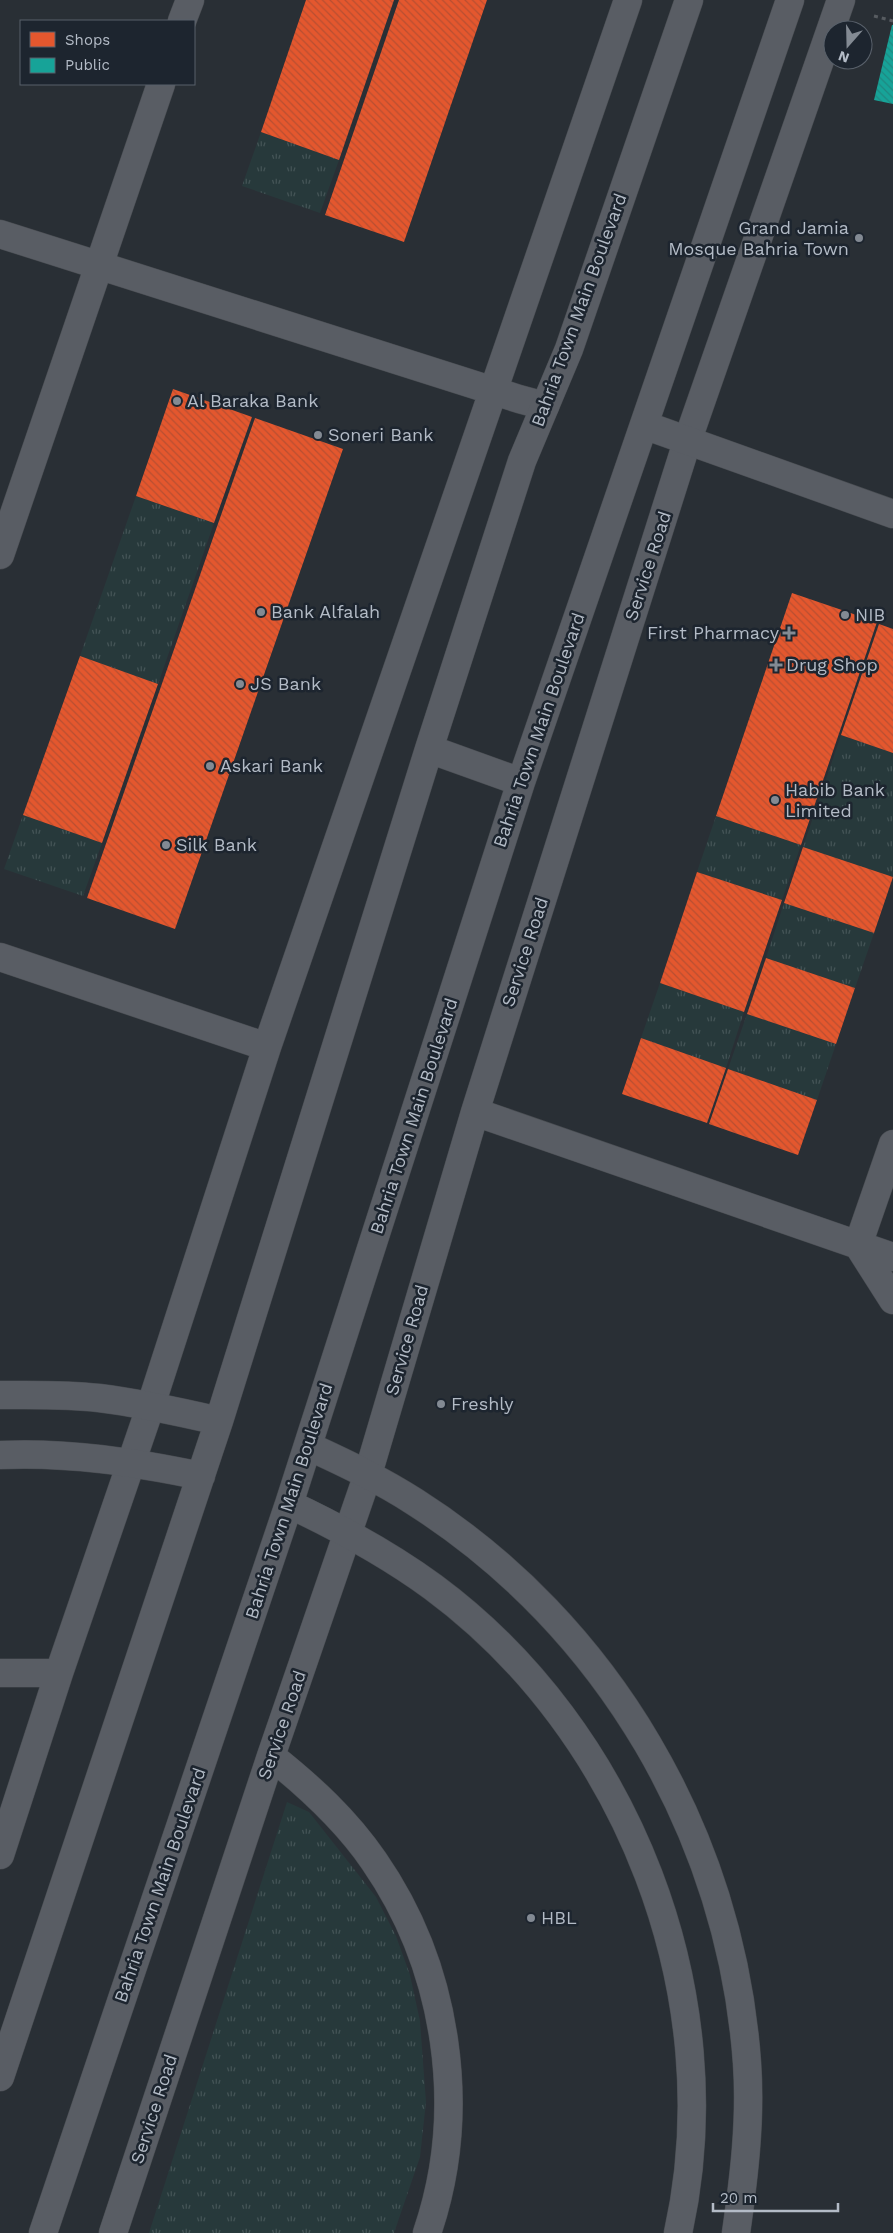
<svg xmlns="http://www.w3.org/2000/svg" width="893" height="2233" font-family="'Work Sans',sans-serif">
  <style>
    .grass { fill: url(#grass-tufts) }
    .shops { fill: url(#shops-back-hatch) }
    .public { fill: url(#public-back-hatch) }
    .lines { fill: none; stroke-linecap: round; stroke-linejoin: round }
    .minor-casing { stroke: #474b50; stroke-width: 29 }
    .tertiary-casing { stroke: #474b50; stroke-width: 29 }
    .path { stroke: #575c61; stroke-width: 3; stroke-dasharray: 4 4; stroke-linecap: butt }
    .minor { stroke: #595d64; stroke-width: 28 }
    .tertiary { stroke: #595d64; stroke-width: 28 }
    .poi-dot { fill: #838a93; stroke: #1d252f; stroke-width: 2 }
    .labels { text-anchor: middle; stroke-width: 5; stroke-linejoin: round; paint-order: stroke }
    .poi-label { font-size: 18px; fill: #b3bbc6; stroke: #1d252f; text-anchor: start }
    .street-label { font-size: 18px; fill: #b3bbc6; stroke: #1d252f }
  </style>
  <defs>
    <pattern id="grass-tufts" width="24" height="20" patternUnits="userSpaceOnUse" patternTransform="scale(1.25)"><rect width="24" height="20" fill="#27393b"/><path d="M3 7l-1-3M5 7V3M7 7l1-3M15 17l-1-3M17 17v-4M19 17l1-3" fill="none" stroke="#445456"/></pattern>
    <pattern id="shops-back-hatch" width="6" height="6" patternUnits="userSpaceOnUse" patternTransform="scale(1.25)"><rect width="6" height="6" fill="#e4572e"/><path d="M-1 5l2 2M0 0l6 6M5-1l2 2" fill="none" stroke="#b84f31"/></pattern>
    <pattern id="public-back-hatch" width="6" height="6" patternUnits="userSpaceOnUse" patternTransform="scale(1.25)"><rect width="6" height="6" fill="#17a398"/><path d="M-1 5l2 2M0 0l6 6M5-1l2 2" fill="none" stroke="#1f8881"/></pattern>
  </defs>
  <rect width="100%" height="100%" fill="#292f35"/>
  <path class="grass" d="M 261,132 L 339,160 L 320,213 L 242,186 Z
    M 136,496 L 214,523 L 158,684 L 80,656 Z
    M 841,735 L 893,753 L 893,877 L 803,847 Z
    M 23,815 L 102,843 L 83,896 L 4,869 Z
    M 716,816 L 801,845 L 782,900 L 697,872 Z
    M 784,903 L 874,933 L 855,988 L 766,958 Z
    M 660,983 L 744,1012 L 726,1068 L 641,1038 Z
    M 747,1014 L 836,1044 L 817,1100 L 728,1069 Z
    M 287,1802 L 309,1812 L 376,1897 L 396,1936 L 410,1975 L 420,2021 L 426,2102 L 420,2157 L 394,2233 L 149,2233 Z"/>
  <path class="shops" d="M 306,0 L 394,0 L 339,160 L 261,132 Z
    M 399,0 L 487,0 L 404,242 L 325,215 Z
    M 173,389 L 252,417 L 214,523 L 136,496 Z
    M 255,418 L 343,449 L 175,929 L 87,898 Z
    M 792,593 L 877,622 L 801,845 L 716,816 Z
    M 879,624 L 893,629 L 893,753 L 841,735 Z
    M 80,656 L 158,684 L 102,843 L 23,815 Z
    M 803,847 L 893,877 L 874,933 L 784,903 Z
    M 697,872 L 782,900 L 744,1012 L 660,983 Z
    M 766,958 L 855,988 L 836,1044 L 747,1014 Z
    M 641,1038 L 726,1068 L 707,1123 L 622,1094 Z
    M 728,1069 L 817,1100 L 798,1155 L 709,1124 Z"/>
  <path class="public" d="M 892,25 L 893,25 L 893,104 L 874,100 Z"/>
  <g class="lines">
    <defs>
      <path id="minor" d="M 182,21 L 190,0
        M 0,234 L 519,399 L 545,406
        M 0,555 L 161,84
        M 0,957 L 267,1047
        M 475,1112 L 893,1257
        M 893,1144 L 858,1245 L 893,1300
        M 0,1673 L 59,1673
        M 271,1756 C 310,1787 346,1820 374,1861 C 448,1968 469,2110 427,2233
        M 0,1855 L 59,1673 L 151,1405 L 267,1047 L 628,0
        M 113,2233 L 271,1756 L 368,1474 L 475,1112 L 687,442 L 841,0"/>
      <path id="tertiary" d="M 644,425 L 893,514
        M 429,749 L 521,782
        M 0,1395 C 33,1395 66,1394 99,1398 C 140,1403 180,1412 219,1421
        M 308,1446 C 345,1463 381,1480 415,1502 C 608,1625 731,1836 747,2063 C 751,2120 744,2177 736,2233
        M 0,1455 C 69,1452 134,1462 201,1476
        M 289,1504 C 340,1528 388,1554 433,1587 C 628,1731 731,1995 678,2233
        M 0,2077 L 219,1421 L 429,749 L 522,461 L 569,349 L 689,0
        M 43,2233 L 289,1504 L 521,782 L 790,0"/>
    </defs>
    <use href="#minor" class="minor-casing"/>
    <use href="#tertiary" class="tertiary-casing"/>
    <path class="path" d="M 874,16 L 893,21"/>
    <use href="#minor" class="minor"/>
    <use href="#tertiary" class="tertiary"/>
  </g>
  <g class="poi-dot">
    <circle cx="859" cy="238" r="5"/>
    <circle cx="177" cy="401" r="5"/>
    <circle cx="318" cy="435" r="5"/>
    <circle cx="261" cy="612" r="5"/>
    <circle cx="845" cy="615" r="5"/>
    <path d="M786.5 625.5h5v5h5v5h-5v5h-5v-5h-5v-5h5z"/>
    <path d="M773.5 657.5h5v5h5v5h-5v5h-5v-5h-5v-5h5z"/>
    <circle cx="240" cy="684" r="5"/>
    <circle cx="210" cy="766" r="5"/>
    <circle cx="775" cy="800" r="5"/>
    <circle cx="166" cy="845" r="5"/>
    <circle cx="441" cy="1404" r="5"/>
    <circle cx="531" cy="1918" r="5"/>
  </g>
  <g class="labels">
    <g class="poi-label">
      <text x="849" y="234" text-anchor="end">Grand Jamia<tspan x="849" dy="21">Mosque Bahria Town</tspan></text>
      <text x="187" y="407">Al Baraka Bank</text>
      <text x="328" y="441">Soneri Bank</text>
      <text x="271" y="618">Bank Alfalah</text>
      <text x="855" y="621">NIB</text>
      <text x="779" y="639" text-anchor="end">First Pharmacy</text>
      <text x="786" y="671">Drug Shop</text>
      <text x="250" y="690">JS Bank</text>
      <text x="220" y="772">Askari Bank</text>
      <text x="785" y="796">Habib Bank<tspan x="785" dy="21">Limited</tspan></text>
      <text x="176" y="851">Silk Bank</text>
      <text x="451" y="1410">Freshly</text>
      <text x="541" y="1924">HBL</text>
    </g>
    <g class="street-label">
      <text transform="translate(579 310) rotate(-70)" y="6">Bahria Town Main Boulevard</text>
      <text transform="translate(648 566) rotate(-72)" y="6">Service Road</text>
      <text transform="translate(539 730) rotate(-71)" y="6">Bahria Town Main Boulevard</text>
      <text transform="translate(525 952) rotate(-72)" y="6">Service Road</text>
      <text transform="translate(414 1116) rotate(-72)" y="6">Bahria Town Main Boulevard</text>
      <text transform="translate(407 1340) rotate(-74)" y="6">Service Road</text>
      <text transform="translate(289 1501) rotate(-72)" y="6">Bahria Town Main Boulevard</text>
      <text transform="translate(282 1725) rotate(-71)" y="6">Service Road</text>
      <text transform="translate(160 1885) rotate(-71)" y="6">Bahria Town Main Boulevard</text>
      <text transform="translate(154 2109) rotate(-72)" y="6">Service Road</text>
    </g>
  </g>
  <rect x="20" y="20" width="175" height="65" fill="#1d252f" stroke="#59616b"/>
  <rect x="30" y="32" width="25" height="15" fill="#e4572e" stroke="#59616b"/>
  <text x="65" y="45" font-size="15" fill="#b3bbc6">Shops</text>
  <rect x="30" y="58" width="25" height="15" fill="#17a398" stroke="#59616b"/>
  <text x="65" y="70" font-size="15" fill="#b3bbc6">Public</text>
  <g transform="translate(848 45) rotate(200)"><circle r="24" fill="#1d252f" stroke="#59616b"/>
  <path d="M0-4L9 19L0 12L-9 19Z" fill="#838a93"/>
  <text y="-8" font-size="14" font-weight="bold" text-anchor="middle" fill="#b3bbc6">N</text>
  </g>
  <path d="M713 2203v8h125v-8" fill="none" stroke="#b3bbc6" stroke-width="2.5"/>
  <text x="720" y="2203" font-size="15" fill="#b3bbc6" stroke="#1d252f" stroke-width="4" paint-order="stroke">20 m</text>
</svg>
